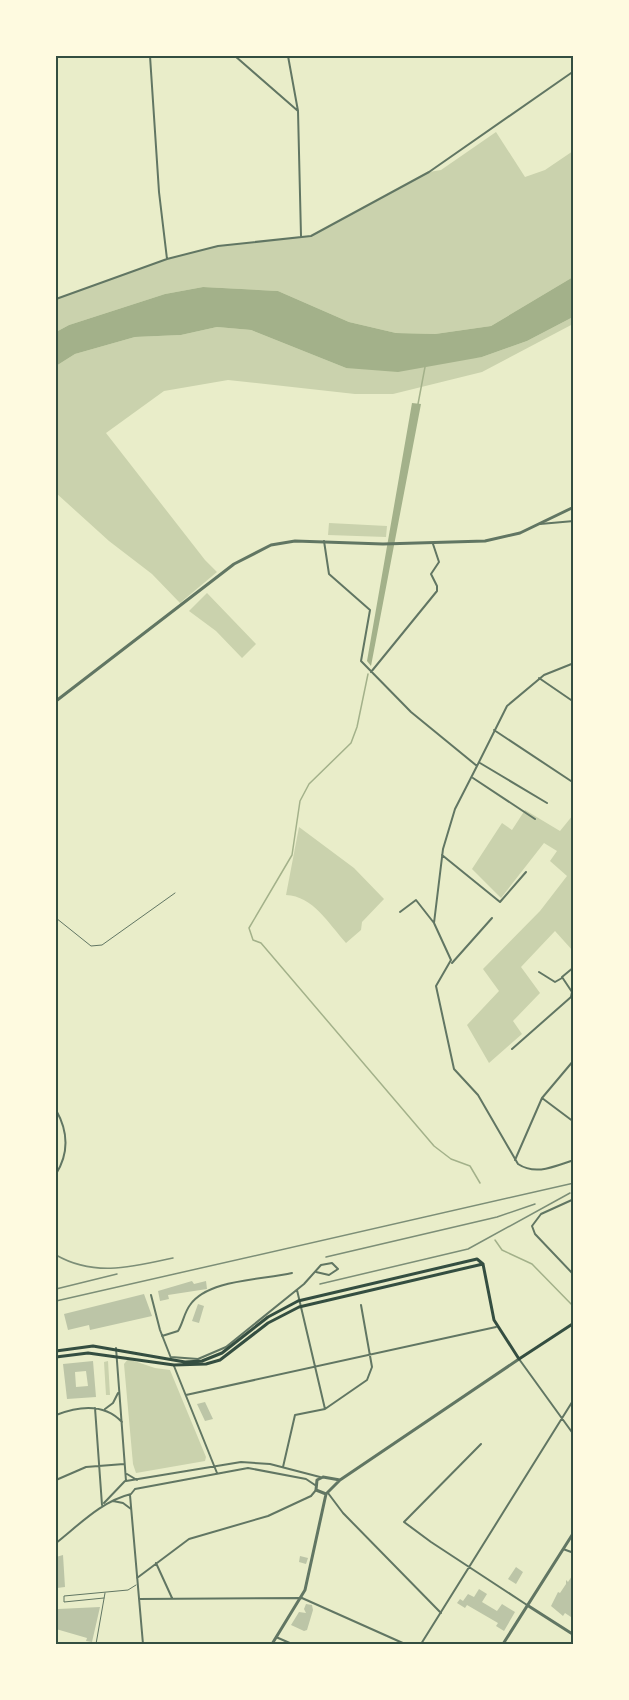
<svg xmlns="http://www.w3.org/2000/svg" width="629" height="1700" font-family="'Source Sans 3',sans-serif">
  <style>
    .green { fill: #cad2ad }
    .water { fill: #a3b18a }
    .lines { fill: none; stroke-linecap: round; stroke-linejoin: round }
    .stream { stroke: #a3b18a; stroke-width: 1.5 }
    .building { fill: #bcc5a7; fill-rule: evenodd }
    .service { stroke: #617663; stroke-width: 1 }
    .pedestrian { stroke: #617663; stroke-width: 1.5 }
    .minor { stroke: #617663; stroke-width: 2 }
    .tertiary { stroke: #617663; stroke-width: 3 }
    .secondary { stroke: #344e41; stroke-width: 3 }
    .rail { stroke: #7c8e77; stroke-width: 1.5 }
    .neatline { fill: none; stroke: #344e41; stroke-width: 2 }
  </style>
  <rect width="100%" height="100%" fill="#e9edc9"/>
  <path class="green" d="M 496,132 L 525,177 L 545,170 L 573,151 L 573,277 L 491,326 L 435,334 L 396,333 L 349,322 L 278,291 L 203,287 L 165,294 L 69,325 L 56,332 L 56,299 L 167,259 L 218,246 L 311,236 L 429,172 L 441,170 Z
    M 573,317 L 573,324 L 482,372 L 393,394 L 355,394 L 228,380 L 164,391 L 106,433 L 205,560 L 217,572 L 180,603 L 152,574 L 109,541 L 56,493 L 56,366 L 75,354 L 135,337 L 181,335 L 217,327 L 251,330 L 346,368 L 482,357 L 527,341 Z
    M 329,523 L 387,526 L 386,537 L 328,535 Z
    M 207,593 L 256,644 L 242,658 L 216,631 L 189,611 Z
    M 525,810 L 560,831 L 573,815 L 573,951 L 555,931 L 521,967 L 540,993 L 513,1021 L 522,1034 L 489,1063 L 467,1025 L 499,991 L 483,969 L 540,911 L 567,876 L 550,861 L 557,851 L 544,843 L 501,898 L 472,869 L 502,823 L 512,830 Z
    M 299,827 L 354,868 L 384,899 L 362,922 L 361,930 L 346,943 C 329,924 313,896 286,895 Z
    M 128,1359 L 155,1368 L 170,1370 L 206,1457 L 205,1461 L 136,1473 L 133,1464 L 124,1364 Z
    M 108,1361 L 110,1395 L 106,1395 L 104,1362 Z"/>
  <path class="water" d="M 573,277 L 573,317 L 527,341 L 482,357 L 398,372 L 346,368 L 251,330 L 217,327 L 181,335 L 135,337 L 75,354 L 56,366 L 56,332 L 69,325 L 165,294 L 203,287 L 278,291 L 349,322 L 396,333 L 435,334 L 491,326 Z
    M 412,403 L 421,404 L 371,666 L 367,661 Z"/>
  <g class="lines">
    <path class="stream" d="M 418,404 L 425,367
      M 368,674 L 357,727 L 351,743 L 309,784 L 300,801 L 292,855 L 249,928 L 253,940 L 261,943 L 434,1146 L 451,1159 L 470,1166 L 480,1183
      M 495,1240 L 502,1250 L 532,1264 L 574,1307"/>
  </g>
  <path class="building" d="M 192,1281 L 194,1284 L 206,1281 L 207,1289 L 168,1295 L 169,1299 L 160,1301 L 158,1291 Z
    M 144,1294 L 152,1316 L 90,1330 L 89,1325 L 68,1330 L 64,1314 Z
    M 198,1304 L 204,1306 L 199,1323 L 192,1321 Z
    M 93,1361 L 96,1397 L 67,1399 L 63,1364 ZM 86,1371 L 88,1386 L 76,1387 L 75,1372 Z
    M 205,1402 L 213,1419 L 205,1421 L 197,1404 Z
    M 63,1555 L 65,1587 L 57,1588 L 56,1557 Z
    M 300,1556 L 308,1558 L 306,1564 L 299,1562 Z
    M 516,1567 L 523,1572 L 516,1584 L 508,1579 Z
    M 574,1573 L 573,1598 L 574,1619 L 565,1613 L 563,1616 L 551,1606 L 558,1592 L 560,1593 L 566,1584 L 566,1580 L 568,1582 Z
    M 479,1589 L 487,1594 L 482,1602 L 497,1611 L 502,1604 L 515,1612 L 504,1631 L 496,1626 L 498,1623 L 467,1605 L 465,1608 L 457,1603 L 460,1599 L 463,1601 L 468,1594 L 474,1597 Z
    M 306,1604 L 312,1605 L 313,1610 L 307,1630 L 304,1631 L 291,1625 L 299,1612 L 306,1613 L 304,1609 Z
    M 100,1607 L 92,1642 L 86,1641 L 87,1638 L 56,1629 L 58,1609 Z"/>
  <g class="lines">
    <path class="service" d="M 56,918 L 91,946 L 102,945 L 175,893
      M 104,1598 L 64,1602 L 64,1596 L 128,1590 L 136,1585
      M 96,1644 L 105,1593"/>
    <path class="pedestrian" d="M 56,1592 L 56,1591
      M 56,1608 L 57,1608"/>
    <path class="minor" d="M 150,56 L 159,192 L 167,259
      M 235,56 L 298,111
      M 288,56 L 298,111 L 301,236
      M 56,299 L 167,259 L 218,246 L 311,236 L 429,172 L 574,71
      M 540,524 L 574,521
      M 324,541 L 329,574 L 370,610 L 361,661 L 411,712 L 477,766 L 455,809 L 443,849 L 434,923 L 451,960 L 436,986 L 454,1069 L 478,1095 L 518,1164 C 536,1176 555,1166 574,1160
      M 371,672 L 437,591 L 437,586 L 431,574 L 439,562 L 433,544
      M 539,678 L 574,702
      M 494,730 L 574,783
      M 480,763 L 547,803
      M 477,766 L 507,706 L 544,675 L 574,663
      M 473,778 L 535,819
      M 442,855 L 500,902 L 526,872
      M 400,912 L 416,900 L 434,923
      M 452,963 L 492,918
      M 539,972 L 555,982 L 562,978
      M 512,1049 L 571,997 L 572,992 L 562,977 L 574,967
      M 542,1098 L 574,1122
      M 56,1110 C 68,1131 69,1153 56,1174
      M 515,1160 L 542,1098 L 574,1060
      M 574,1199 L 541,1214 L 532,1226 L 535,1234 L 574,1275
      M 297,1290 L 325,1409
      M 151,1295 L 160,1330 L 171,1358
      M 162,1336 L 178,1331 C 183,1323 184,1313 190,1305 C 208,1279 263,1280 292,1273
      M 116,1348 L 126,1481
      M 171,1357 L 198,1359 L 226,1347 L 304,1284 L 321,1265 L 332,1263 L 338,1269 L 329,1275 L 316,1272
      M 519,1359 L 574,1435
      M 174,1366 L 217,1473
      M 186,1395 L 496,1327
      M 95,1408 L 102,1505
      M 105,1409 L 113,1403 L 118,1393
      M 56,1415 C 79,1406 104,1403 122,1422
      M 481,1444 L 404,1522 L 431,1542 L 527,1605
      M 283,1467 L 295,1415 L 325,1409 L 367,1380 L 372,1367 L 361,1305
      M 127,1474 L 137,1480
      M 56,1480 L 86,1467 L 124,1464
      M 126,1481 L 241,1462 L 270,1464 L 320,1477
      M 135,1489 L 248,1468 L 306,1479 L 315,1485
      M 328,1493 L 343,1513 L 441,1613
      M 130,1495 L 143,1644
      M 113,1501 L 123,1503 L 131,1509
      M 104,1503 L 125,1481
      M 56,1543 C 80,1524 102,1501 131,1494 L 135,1489
      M 563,1549 L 574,1553
      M 156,1563 L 172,1598
      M 137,1578 L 189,1539 L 268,1516 L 311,1496 L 316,1490
      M 139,1599 L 302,1598 L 405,1644
      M 276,1637 L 292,1644
      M 421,1644 L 574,1399"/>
    <path class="tertiary" d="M 56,701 L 234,564 L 271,545 L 295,541 L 383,544 L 485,541 L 520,533 L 574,507
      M 326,1494 L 340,1480 L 519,1359
      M 326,1494 L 316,1490 L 317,1480 L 323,1477 L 340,1480
      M 527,1605 L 574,1635
      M 272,1644 L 305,1590 L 326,1494
      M 503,1644 L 574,1532"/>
    <path class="secondary" d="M 483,1264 L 494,1320 L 519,1359 L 574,1323
      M 56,1351 L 93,1346 L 185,1362 L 202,1361 L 222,1353 L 268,1317 L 298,1301 L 477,1259 L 483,1264
      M 56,1357 L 88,1353 L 174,1365 L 206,1364 L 220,1360 L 268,1323 L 299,1307 L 483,1264"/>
    <path class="rail" d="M 56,1255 C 94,1277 132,1267 173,1258
      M 326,1257 L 497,1217 L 535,1204
      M 320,1284 L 468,1249 L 570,1193
      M 56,1289 L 117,1274
      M 56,1301 L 574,1183"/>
  </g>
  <rect width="629" height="1700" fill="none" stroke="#fefae0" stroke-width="114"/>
  <rect x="57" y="57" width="515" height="1586" class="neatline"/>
</svg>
